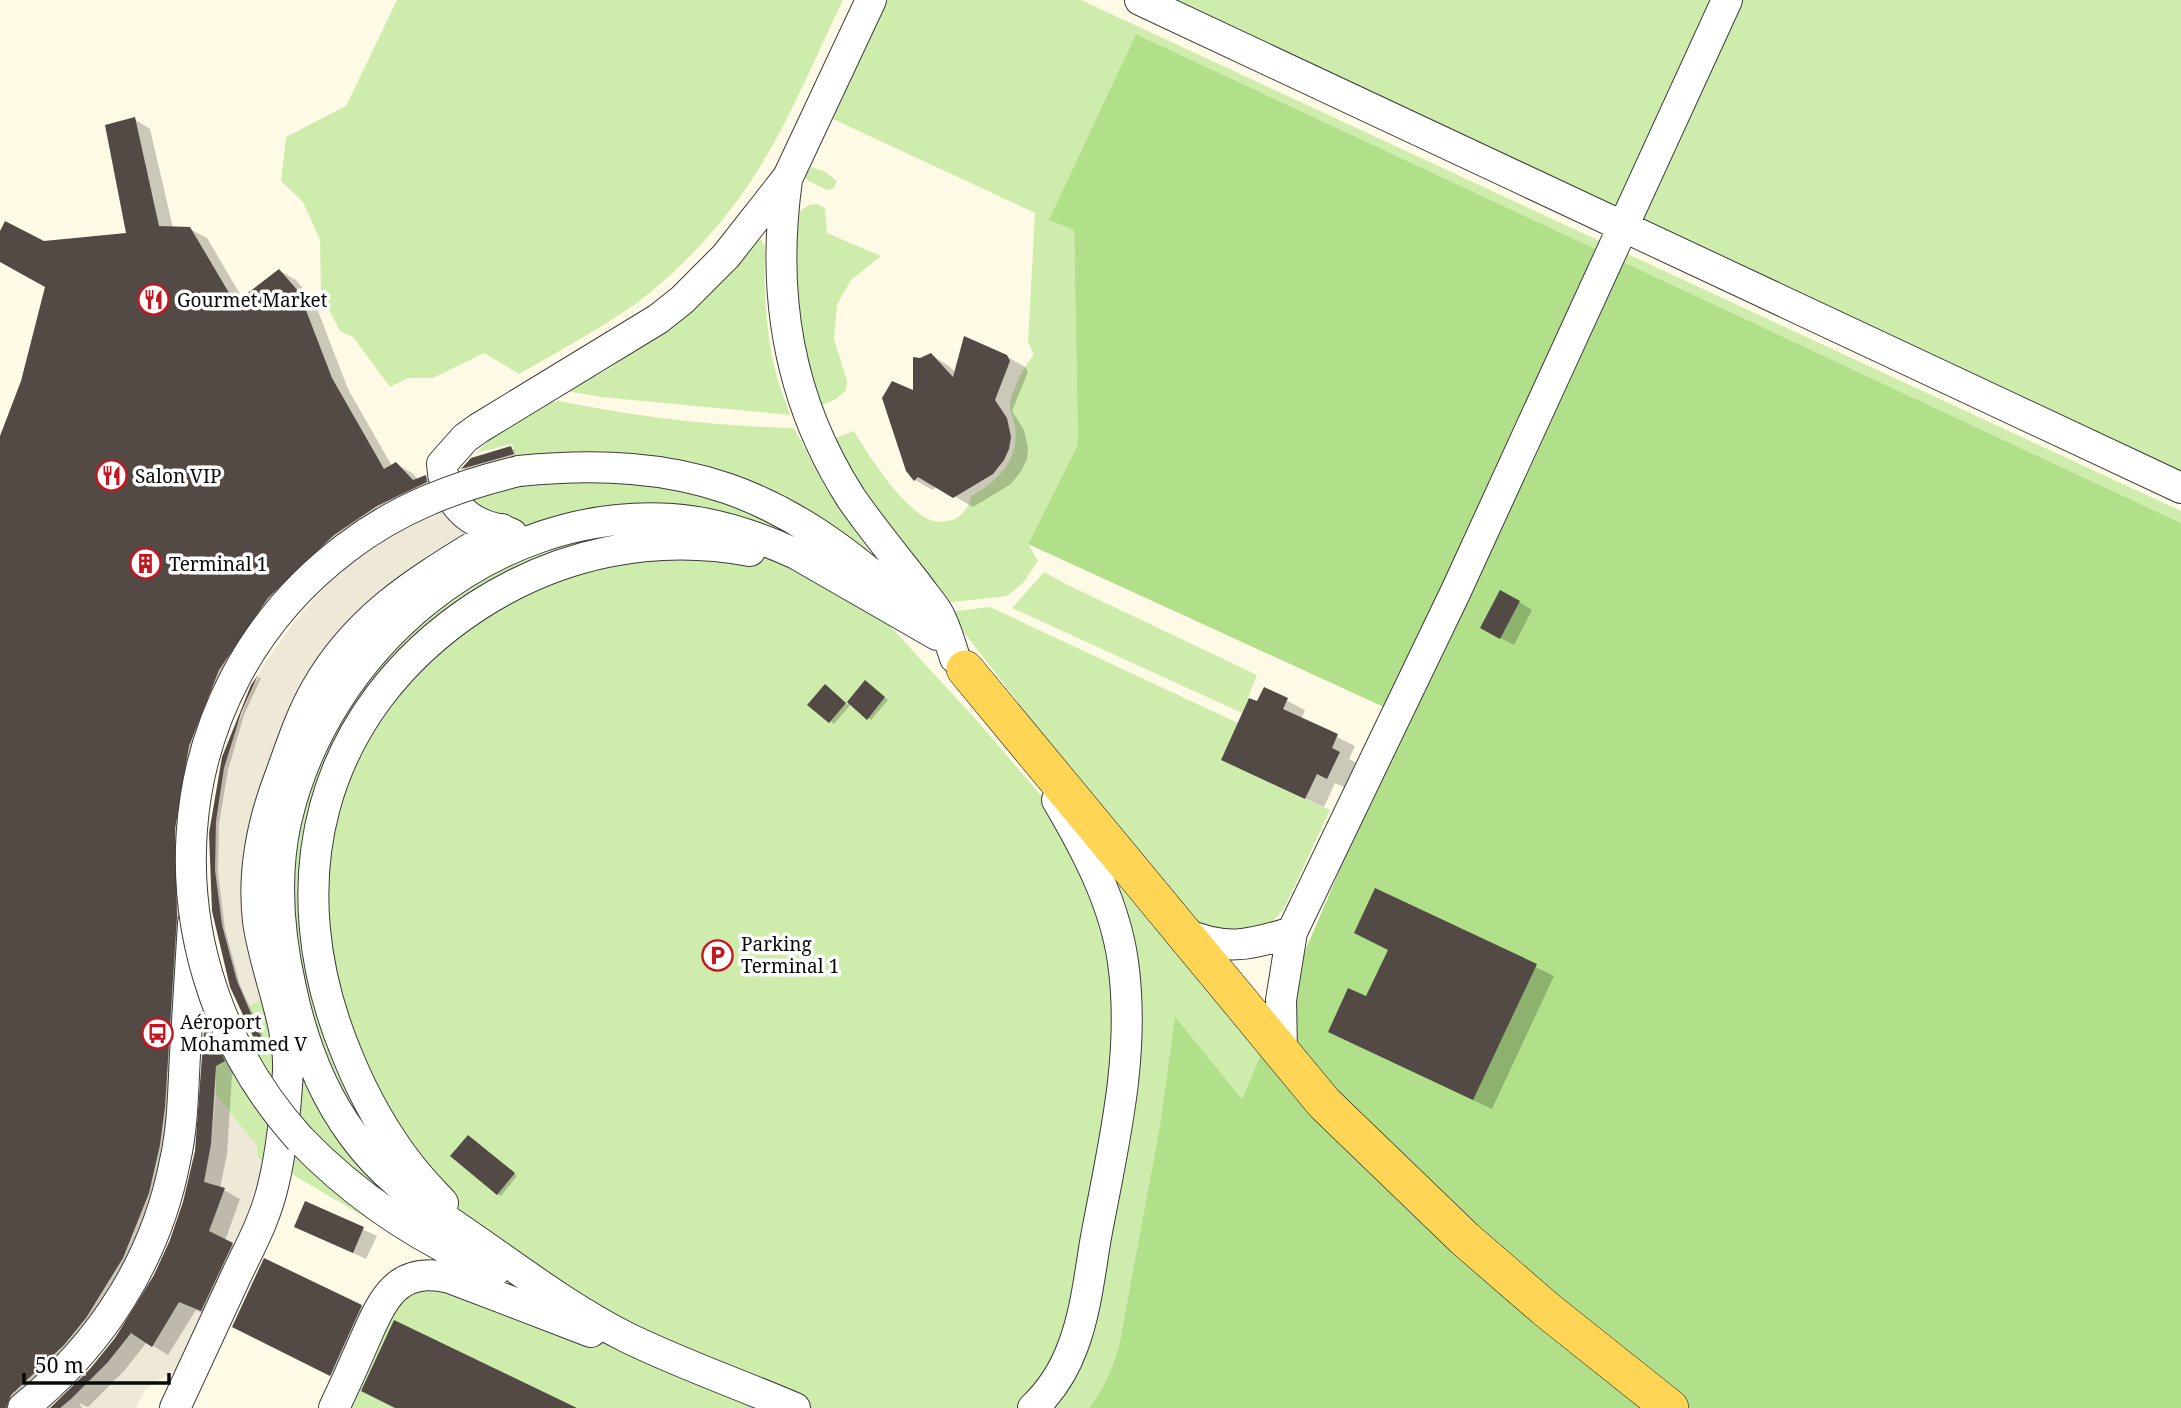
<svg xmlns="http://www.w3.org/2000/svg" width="2181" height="1408" font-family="'Noto Serif',serif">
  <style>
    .green { fill: #ceedac }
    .forest { fill: #b1df8a }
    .plaza { fill: #eee8d6 }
    .shadow { fill: #0003 }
    .building { fill: #534a45 }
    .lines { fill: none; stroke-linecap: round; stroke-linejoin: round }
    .minor-casing { stroke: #3c3c3c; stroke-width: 32 }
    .major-casing { stroke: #1a1a1a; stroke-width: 38 }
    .minor { stroke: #fff; stroke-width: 30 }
    .major { stroke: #ffd556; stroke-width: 37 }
    .minor-bridge-casing { stroke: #3c3c3c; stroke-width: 32; stroke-linecap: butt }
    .minor-bridge { stroke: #fff; stroke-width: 30 }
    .labels { text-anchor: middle; stroke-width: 7; stroke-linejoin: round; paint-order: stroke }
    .poi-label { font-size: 19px; fill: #090909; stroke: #fff; text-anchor: start }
  </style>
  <rect width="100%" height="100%" fill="#fffae6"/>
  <path class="green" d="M 397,0 L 843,0 C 814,60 788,125 751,181 C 724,222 688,261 651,292 C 610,324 564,348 519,374 L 484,353 L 433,378 L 408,378 L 390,387 L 353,337 L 340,331 L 321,295 L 320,240 L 303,202 L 281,181 L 286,137 L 346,106 Z
    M 887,0 L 1081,0 L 2181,511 L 2181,523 L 1136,34 L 1050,220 L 1074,230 L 1078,444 L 1028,544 L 1038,561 L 1023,583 L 1007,596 L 943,603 L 903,551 L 832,439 L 854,431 C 870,458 899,502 926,518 C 934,523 943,522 952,520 C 962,517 970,506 971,496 C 998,482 1020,459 1015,426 C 1014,419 1009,411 1010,404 C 1010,394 1026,362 1034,355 L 1028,342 L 1035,213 L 833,119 Z
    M 1140,0 L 2181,0 L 2181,480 Z
    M 811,167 L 824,171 L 837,181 L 833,189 L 827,190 L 807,180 L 805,177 Z
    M 817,204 L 825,208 L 827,233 L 881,256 L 851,280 L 837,305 L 834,339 L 847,381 L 846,390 L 836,399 L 818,407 L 793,300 L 797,228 L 800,211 L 809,205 Z
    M 756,238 L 761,240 L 765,246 C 764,288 765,331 776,373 C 779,387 786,401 790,415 L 601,397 L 567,391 L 609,369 L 672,323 Z
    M 560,401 C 636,417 716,426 794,428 L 826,489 L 880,567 L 768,497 L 520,466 L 512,444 L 476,453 C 497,432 529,404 560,401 Z
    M 523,478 L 645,482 L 713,497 L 785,527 L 840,565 L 891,627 L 979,723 L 1262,1053 L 1242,1099 L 1175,1018 L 1160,1125 L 1119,1346 C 1112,1369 1104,1389 1089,1408 L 347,1408 L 398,1297 L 458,1272 L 273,1163 L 264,1163 L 256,1156 L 257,1146 L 216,1095 L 216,1052 L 212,1013 L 234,1056 L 262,1039 L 248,1007 L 274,991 L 305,785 L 372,661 L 540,526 C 504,525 495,518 466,498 Z
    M 1044,572 L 1070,586 L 1257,675 L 1242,713 L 1012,608 Z
    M 990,607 L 1238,723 L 1221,760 L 1330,810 L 1284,909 L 1271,923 L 1258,929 L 1208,931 L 1186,915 L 1168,895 L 948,612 Z"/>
  <path class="forest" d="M 1136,34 L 2181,523 L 2181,1408 L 1089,1408 C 1104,1389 1112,1369 1119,1346 L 1160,1125 L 1175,1017 L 1242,1099 L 1360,822 L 1410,719 L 1028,544 L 1078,444 L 1074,230 L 1049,220 Z"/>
  <path class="plaza" d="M 448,504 L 479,525 L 453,550 L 432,552 L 402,573 L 366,604 L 299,714 L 274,991 L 248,1007 L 237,981 L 222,925 L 215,870 L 216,821 L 224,768 L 241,713 L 262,667 L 294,622 L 331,580 L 367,548 Z
    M 216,1095 L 257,1146 L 256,1157 L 264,1163 L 273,1163 L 181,1367 L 146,1388 L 136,1408 L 60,1408 L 108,1362 L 140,1321 L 202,1192 L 211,1144 Z"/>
  <path class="shadow" d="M 134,119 L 150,129 L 173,228 L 190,229 L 207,238 L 243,299 L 280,271 L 296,280 L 315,303 L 348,389 L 392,466 L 396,464 L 412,473 L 419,480 L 425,477 L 441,487 L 284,607 L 205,756 L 193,926 L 154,1235 L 25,1408 L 0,1408 L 0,441 L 23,382 L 47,286 L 0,260 L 0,235 L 44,243 L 128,234 Z
    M 931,355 L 949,366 L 956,373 L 1006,356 L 1025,367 L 1028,372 L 1012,411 L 1024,430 L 1028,448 L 1027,459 L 1022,470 L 1011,484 L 973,507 L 937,486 L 933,490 L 915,480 L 903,460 L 920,360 Z
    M 511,448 L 515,450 L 516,456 L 466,470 L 463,469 L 472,459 Z
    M 1519,602 L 1532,610 L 1514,645 L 1495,635 Z
    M 259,677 L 261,678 L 244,715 L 228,770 L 219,824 L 218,873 L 225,929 L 240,985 L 265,1041 L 261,1044 L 257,1042 L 232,987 L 214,911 L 211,834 L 224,758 L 253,686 Z
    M 866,682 L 888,700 L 871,720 L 851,704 L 834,724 L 809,705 L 828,688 L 847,705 Z
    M 1264,689 L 1305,710 L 1301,719 L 1355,746 L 1349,759 L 1357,763 L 1346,788 L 1335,783 L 1324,807 L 1241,769 L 1258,703 Z
    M 1376,890 L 1554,976 L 1492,1109 L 1348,1041 L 1390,950 Z
    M 207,1019 L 221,1028 L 241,1070 L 232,1075 L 227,1154 L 220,1188 L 240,1199 L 225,1241 L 248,1253 L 217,1319 L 196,1310 L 168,1355 L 147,1342 L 124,1371 L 88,1407 L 79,1403 L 82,1408 L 51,1408 L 65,1397 L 116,1339 L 157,1274 L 184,1204 L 197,1152 Z
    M 472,1139 L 517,1176 L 501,1196 L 498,1194 Z
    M 306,1203 L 377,1236 L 366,1259 L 309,1233 Z
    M 361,1306 L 379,1316 L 348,1384 L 252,1336 Z"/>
  <path class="building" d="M 135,117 L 159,226 L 190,227 L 235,303 L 279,269 L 299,292 L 332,378 L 384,469 L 396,462 L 413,480 L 426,475 L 427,482 L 377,506 L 334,535 L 268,598 L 219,670 L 189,746 L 175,829 L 177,916 L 165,1107 L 160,1145 L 149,1193 L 123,1258 L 86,1318 L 64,1345 L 11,1395 L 6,1408 L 0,1408 L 0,436 L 21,381 L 45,287 L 0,262 L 0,231 L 5,221 L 44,241 L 126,233 L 105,125 Z
    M 964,336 L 1007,355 L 1010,361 L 995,400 L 1007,418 L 1011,437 L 1009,449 L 1004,460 L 993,474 L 953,498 L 918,477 L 914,481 L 906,471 L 882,398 L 892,381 L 913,390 L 913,357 L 920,358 L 931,353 L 953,377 Z
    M 511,446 L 514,454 L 461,469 L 471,458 Z
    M 1500,590 L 1520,601 L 1500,639 L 1480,628 Z
    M 258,675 L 241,713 L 224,768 L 216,821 L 215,870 L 222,925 L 237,981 L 262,1039 L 256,1043 L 230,987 L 212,911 L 209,833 L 222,757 L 251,685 Z
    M 865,680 L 885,697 L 867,720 L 847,702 Z
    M 825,684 L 846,703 L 829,723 L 807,705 Z
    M 1264,687 L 1288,698 L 1283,709 L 1338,734 L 1332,748 L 1340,752 L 1327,779 L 1317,774 L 1305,799 L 1221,760 L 1249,698 L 1257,701 Z
    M 1375,888 L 1537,964 L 1473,1100 L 1328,1032 L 1348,988 L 1366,996 L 1388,950 L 1354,933 Z
    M 205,1016 L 225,1061 L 216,1066 L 211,1144 L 204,1182 L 225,1188 L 209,1231 L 233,1243 L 201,1311 L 179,1302 L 152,1347 L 131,1333 L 108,1362 L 71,1399 L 60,1408 L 50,1408 L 90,1369 L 115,1338 L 154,1275 L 170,1240 L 183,1202 L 195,1151 Z
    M 468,1135 L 515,1173 L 497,1195 L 450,1156 Z
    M 305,1201 L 364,1227 L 353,1253 L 294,1227 Z
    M 264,1258 L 362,1305 L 330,1376 L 232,1327 Z
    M 394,1320 L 577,1408 L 395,1408 L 361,1391 Z"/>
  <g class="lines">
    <defs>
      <path id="minor" d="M 1140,0 L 2181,488
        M 787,180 C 771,294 788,400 851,498 C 871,527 894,555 916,583 C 923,593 932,603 938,613 C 946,627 950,643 955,658
        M 519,471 C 685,455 780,490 903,601
        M 512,534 C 503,529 494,529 485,525 C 459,516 443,491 442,464 L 465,438 L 479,428 L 658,319 L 682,300 L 726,256 L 788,177 L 871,0
        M 1181,932 C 1224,951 1248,946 1292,932
        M 1282,1051 L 1281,1000 L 1292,932 L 1456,591 L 1727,0
        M 300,1139 C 355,1196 422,1241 495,1271
        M 443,1203 C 432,1191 421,1180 411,1167 C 385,1134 364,1096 348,1057 C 275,884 317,711 477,606 C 559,553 653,533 750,551
        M 23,1408 C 101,1345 156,1260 175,1161 C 183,1126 183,1091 185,1055 C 188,1011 190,967 193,923
        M 175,1408 C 196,1363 217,1318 237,1274 C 251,1245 266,1217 273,1186 C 281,1154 286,1104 288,1071 C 290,1024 264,968 258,921 C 252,870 262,823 280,776 C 291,746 300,717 316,689 C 361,610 428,575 502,529
        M 334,1408 C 344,1387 354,1365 363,1344 C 382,1301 395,1265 450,1278 L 591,1332
        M 795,1408 C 739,1384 681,1364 626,1337 C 565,1306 510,1263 454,1225 C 414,1197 382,1175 353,1135 C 321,1092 302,1040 291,988 C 279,935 274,876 286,822 C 325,649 490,507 672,519 C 716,522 757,536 796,554 L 937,635
        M 1033,1408 C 1052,1390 1064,1371 1073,1346 C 1086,1312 1090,1272 1096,1237 C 1113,1146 1136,1055 1123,962 C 1115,904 1086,849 1057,800"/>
      <path id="major" d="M 965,669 L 1324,1103 L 1465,1239 L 1547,1310 L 1670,1408"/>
    </defs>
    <use href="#minor" class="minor-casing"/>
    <use href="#major" class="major-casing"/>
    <use href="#minor" class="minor"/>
    <use href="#major" class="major"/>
    <defs>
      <path id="minor-bridge" d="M 300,1139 C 142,964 154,693 346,548 C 398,508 456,486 519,471"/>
    </defs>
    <use href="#minor-bridge" class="minor-bridge-casing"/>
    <use href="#minor-bridge" class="minor-bridge"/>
  </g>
  <defs>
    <symbol id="restaurant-ring" viewBox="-11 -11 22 22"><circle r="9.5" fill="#fff" stroke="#c6151f" stroke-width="1.5"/><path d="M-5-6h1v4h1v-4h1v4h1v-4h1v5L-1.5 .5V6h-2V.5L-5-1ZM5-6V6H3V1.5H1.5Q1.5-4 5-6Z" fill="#c6151f"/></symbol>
    <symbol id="building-ring" viewBox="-11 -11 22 22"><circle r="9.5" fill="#fff" stroke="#c6151f" stroke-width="1.5"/><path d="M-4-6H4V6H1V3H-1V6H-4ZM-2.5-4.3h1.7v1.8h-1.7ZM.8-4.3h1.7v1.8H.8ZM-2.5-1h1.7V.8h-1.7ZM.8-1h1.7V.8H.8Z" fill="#c6151f"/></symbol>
    <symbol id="parking-ring" viewBox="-11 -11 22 22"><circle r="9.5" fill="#fff" stroke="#c6151f" stroke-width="1.5"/><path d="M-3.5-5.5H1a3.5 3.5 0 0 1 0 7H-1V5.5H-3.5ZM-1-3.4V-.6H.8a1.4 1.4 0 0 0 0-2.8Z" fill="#c6151f"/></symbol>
    <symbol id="bus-ring" viewBox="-11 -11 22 22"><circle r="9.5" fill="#fff" stroke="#c6151f" stroke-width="1.5"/><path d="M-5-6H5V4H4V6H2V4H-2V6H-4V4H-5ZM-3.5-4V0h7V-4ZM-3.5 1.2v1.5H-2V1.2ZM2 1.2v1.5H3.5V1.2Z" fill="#c6151f"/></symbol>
  </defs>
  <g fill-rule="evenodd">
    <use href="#restaurant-ring" x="136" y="282" width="35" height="35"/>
    <use href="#restaurant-ring" x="94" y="458" width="35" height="35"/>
    <use href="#building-ring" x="128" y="546" width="35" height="35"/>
    <use href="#parking-ring" x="700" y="938" width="35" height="35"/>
    <use href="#bus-ring" x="140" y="1016" width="35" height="35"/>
  </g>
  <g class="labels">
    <g class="poi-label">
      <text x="177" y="307">Gourmet Market</text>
      <text x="135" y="483">Salon VIP</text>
      <text x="169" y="571">Terminal 1</text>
      <text x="741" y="951">Parking<tspan x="741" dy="22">Terminal 1</tspan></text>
      <text x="180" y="1029">Aéroport<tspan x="180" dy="22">Mohammed V</tspan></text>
    </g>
  </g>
  <path d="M24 1373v10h145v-10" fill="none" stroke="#090909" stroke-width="3.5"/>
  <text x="35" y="1373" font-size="21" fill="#090909" stroke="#ffffff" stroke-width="5" paint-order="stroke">50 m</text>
</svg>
